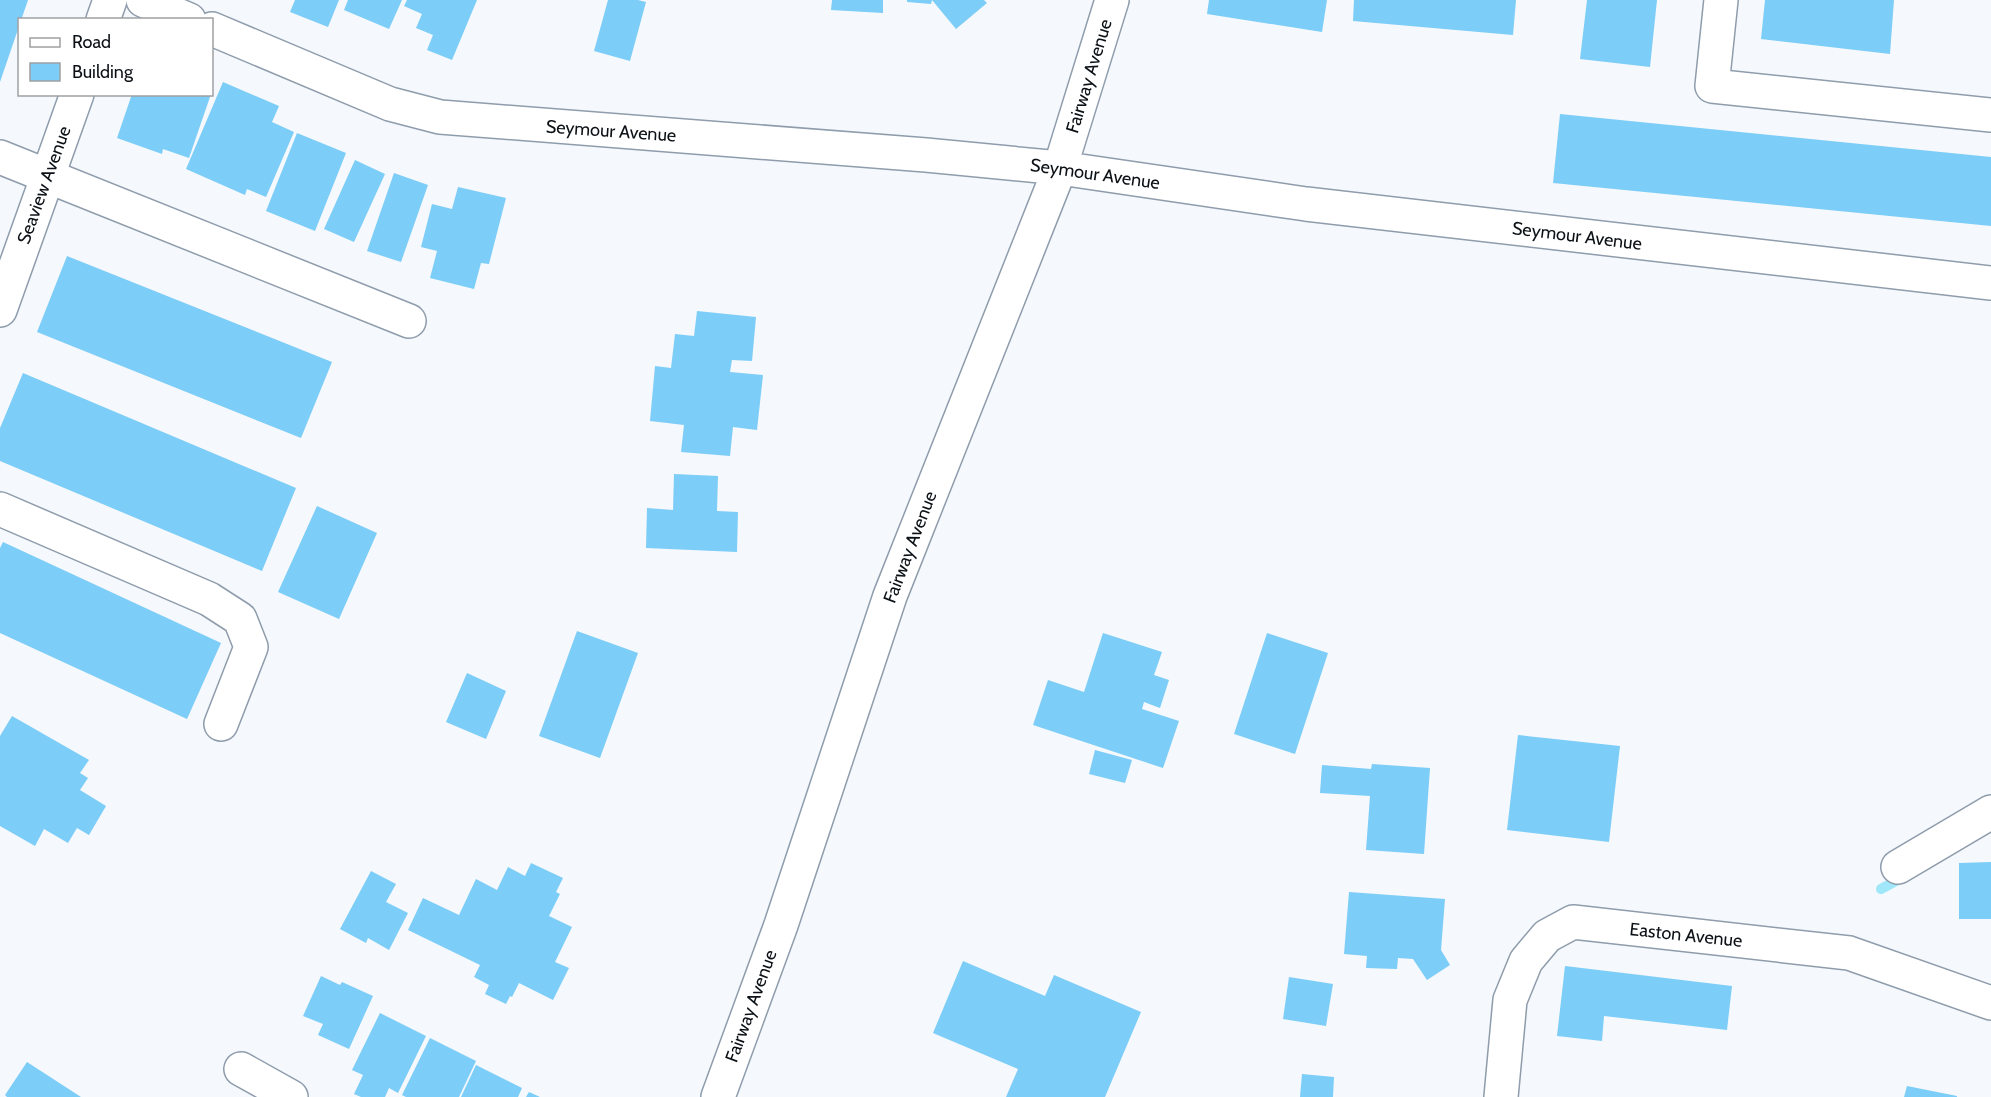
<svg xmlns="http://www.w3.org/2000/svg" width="1991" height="1097" font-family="Cabin,sans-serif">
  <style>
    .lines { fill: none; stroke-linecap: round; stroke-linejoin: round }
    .stream { stroke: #a0e8f9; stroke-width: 10 }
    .building { fill: #7ccdf7 }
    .minor-casing { stroke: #8e9cac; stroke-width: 36 }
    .minor { stroke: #fff; stroke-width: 33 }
    .labels { text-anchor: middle; stroke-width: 5; stroke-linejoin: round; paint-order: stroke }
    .street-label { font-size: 18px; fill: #0c1116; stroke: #fff }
  </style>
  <rect width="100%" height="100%" fill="#f5f8fc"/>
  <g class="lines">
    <path class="stream" d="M 1881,889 L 1905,876"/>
  </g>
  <path class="building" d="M 0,0 L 28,0 L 0,82 Z
    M 295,0 L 339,0 L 328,27 L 290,12 Z
    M 348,0 L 402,0 L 389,29 L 344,10 Z
    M 407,0 L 477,0 L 452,60 L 427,50 L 433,35 L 416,28 L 422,14 L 404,6 Z
    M 608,0 L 638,0 L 646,2 L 630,61 L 594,51 Z
    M 832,0 L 883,0 L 883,13 L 831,10 Z
    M 907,0 L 984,0 L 987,3 L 956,29 L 932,0 L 931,4 L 907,2 Z
    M 1209,0 L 1327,0 L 1322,32 L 1207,14 Z
    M 1354,0 L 1516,0 L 1513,35 L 1353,21 Z
    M 1587,0 L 1657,0 L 1650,67 L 1580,59 Z
    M 1765,0 L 1894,0 L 1890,54 L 1761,39 Z
    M 223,82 L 279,106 L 272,122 L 294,132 L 266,197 L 247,189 L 245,195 L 186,169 Z
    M 132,94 L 211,94 L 189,158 L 163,149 L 162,154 L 117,138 Z
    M 1560,114 L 1991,157 L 1991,226 L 1553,183 Z
    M 297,133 L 346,153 L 315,231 L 266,211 Z
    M 355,160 L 385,174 L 354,242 L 324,229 Z
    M 394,173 L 428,185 L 401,262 L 367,251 Z
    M 458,187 L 506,198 L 489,264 L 481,263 L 474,289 L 430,278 L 437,251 L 421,247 L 432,204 L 452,209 Z
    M 67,256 L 332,362 L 301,438 L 37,332 Z
    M 697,311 L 756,317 L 752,361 L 732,360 L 730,372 L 763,375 L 757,430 L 733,427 L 730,456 L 681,452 L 684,425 L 650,421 L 655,366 L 671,368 L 675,334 L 694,336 Z
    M 23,373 L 296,488 L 262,571 L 0,461 L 0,428 Z
    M 674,474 L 718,476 L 717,511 L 738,512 L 737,552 L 646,548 L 647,508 L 673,510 Z
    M 317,506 L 377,533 L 339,619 L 278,592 Z
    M 3,542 L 221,643 L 187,719 L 0,633 L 0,548 Z
    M 577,631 L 638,653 L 600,758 L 539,736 Z
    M 1103,633 L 1162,652 L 1154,675 L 1169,680 L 1160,708 L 1144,702 L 1142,709 L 1179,721 L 1163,768 L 1033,725 L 1048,680 L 1084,692 Z
    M 1267,633 L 1328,653 L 1295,754 L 1234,734 Z
    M 467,673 L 506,691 L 486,739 L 446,722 Z
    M 12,716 L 89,760 L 80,773 L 88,778 L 80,790 L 106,806 L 89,835 L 77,828 L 68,843 L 44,829 L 35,846 L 0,826 L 0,736 Z
    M 1518,735 L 1620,746 L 1609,842 L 1507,830 Z
    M 1095,750 L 1132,760 L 1125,783 L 1089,774 Z
    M 1372,764 L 1430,768 L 1424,854 L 1366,850 L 1370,796 L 1320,793 L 1322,765 L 1371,769 Z
    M 1991,862 L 1991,919 L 1959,919 L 1959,863 Z
    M 531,863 L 563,878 L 556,892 L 560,894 L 549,916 L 572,927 L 555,962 L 569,968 L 553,1000 L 519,983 L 512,997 L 510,996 L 506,1004 L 485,994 L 489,985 L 474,977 L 480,965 L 408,930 L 423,898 L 459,915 L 476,879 L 497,890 L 508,867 L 525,876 Z
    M 371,871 L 396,884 L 386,902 L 408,913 L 389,950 L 368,938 L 366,943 L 340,929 Z
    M 1349,892 L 1445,899 L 1441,950 L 1450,965 L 1427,980 L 1413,959 L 1398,958 L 1397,969 L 1366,968 L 1367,956 L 1344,954 Z
    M 963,961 L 1045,996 L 1054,975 L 1141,1012 L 1105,1097 L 1006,1097 L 1018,1069 L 933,1033 Z
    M 1565,966 L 1732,986 L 1727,1030 L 1604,1016 L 1602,1041 L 1557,1036 Z
    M 321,976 L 340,985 L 342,982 L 373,996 L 349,1049 L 318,1035 L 323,1024 L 303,1016 Z
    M 1289,977 L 1333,984 L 1326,1026 L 1283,1019 Z
    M 380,1013 L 426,1036 L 398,1093 L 389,1088 L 385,1097 L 361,1097 L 354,1094 L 363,1075 L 352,1070 Z
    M 430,1038 L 476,1061 L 459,1097 L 406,1097 L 402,1095 Z
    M 27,1062 L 81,1097 L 7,1097 L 5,1095 Z
    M 476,1065 L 522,1088 L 518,1097 L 461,1097 Z
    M 1302,1074 L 1334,1077 L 1333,1097 L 1300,1097 Z
    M 1907,1086 L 1957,1096 L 1957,1097 L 1904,1097 Z
    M 529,1092 L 540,1097 L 526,1097 Z"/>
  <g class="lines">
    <defs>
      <path id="minor" d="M 143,0 L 189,20
        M 1721,0 L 1712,86 L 1991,115
        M 103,20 L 110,0
        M 212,29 L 390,104 L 440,117 L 926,155 L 1060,168 L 1306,204 L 1991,283
        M 0,157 L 409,321
        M 0,310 L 77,94
        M 0,509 L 209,599 L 240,619 L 251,647 L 221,724
        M 1898,867 L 1991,812
        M 241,1069 L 291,1097
        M 718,1097 L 781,925 L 890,596 L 1060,168 L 1112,0
        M 1501,1097 L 1510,1000 L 1526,961 L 1547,936 L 1573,922 L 1849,953 L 1991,1003"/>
    </defs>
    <use href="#minor" class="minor-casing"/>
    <use href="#minor" class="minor"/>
  </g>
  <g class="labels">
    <g class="street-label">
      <text transform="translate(1089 76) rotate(-73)" y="6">Fairway Avenue</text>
      <text transform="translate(611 131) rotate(4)" y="6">Seymour Avenue</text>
      <text transform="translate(1095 174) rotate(8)" y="6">Seymour Avenue</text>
      <text transform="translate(44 185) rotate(-70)" y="6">Seaview Avenue</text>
      <text transform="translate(1577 236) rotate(7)" y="6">Seymour Avenue</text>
      <text transform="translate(910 547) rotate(-69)" y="6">Fairway Avenue</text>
      <text transform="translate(1686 935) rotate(6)" y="6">Easton Avenue</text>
      <text transform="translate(751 1006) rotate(-70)" y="6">Fairway Avenue</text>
    </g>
  </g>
  <rect x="18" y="18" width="195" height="78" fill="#ffffff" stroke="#9ea0a2" stroke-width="1.5"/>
  <rect x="30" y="38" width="30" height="9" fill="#ffffff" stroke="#9ea0a2" stroke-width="1.5"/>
  <text x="72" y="48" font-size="18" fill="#0c1116">Road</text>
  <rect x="30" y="63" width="30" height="18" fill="#7ccdf7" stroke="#9ea0a2" stroke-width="1.5"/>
  <text x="72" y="78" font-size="18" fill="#0c1116">Building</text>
</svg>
